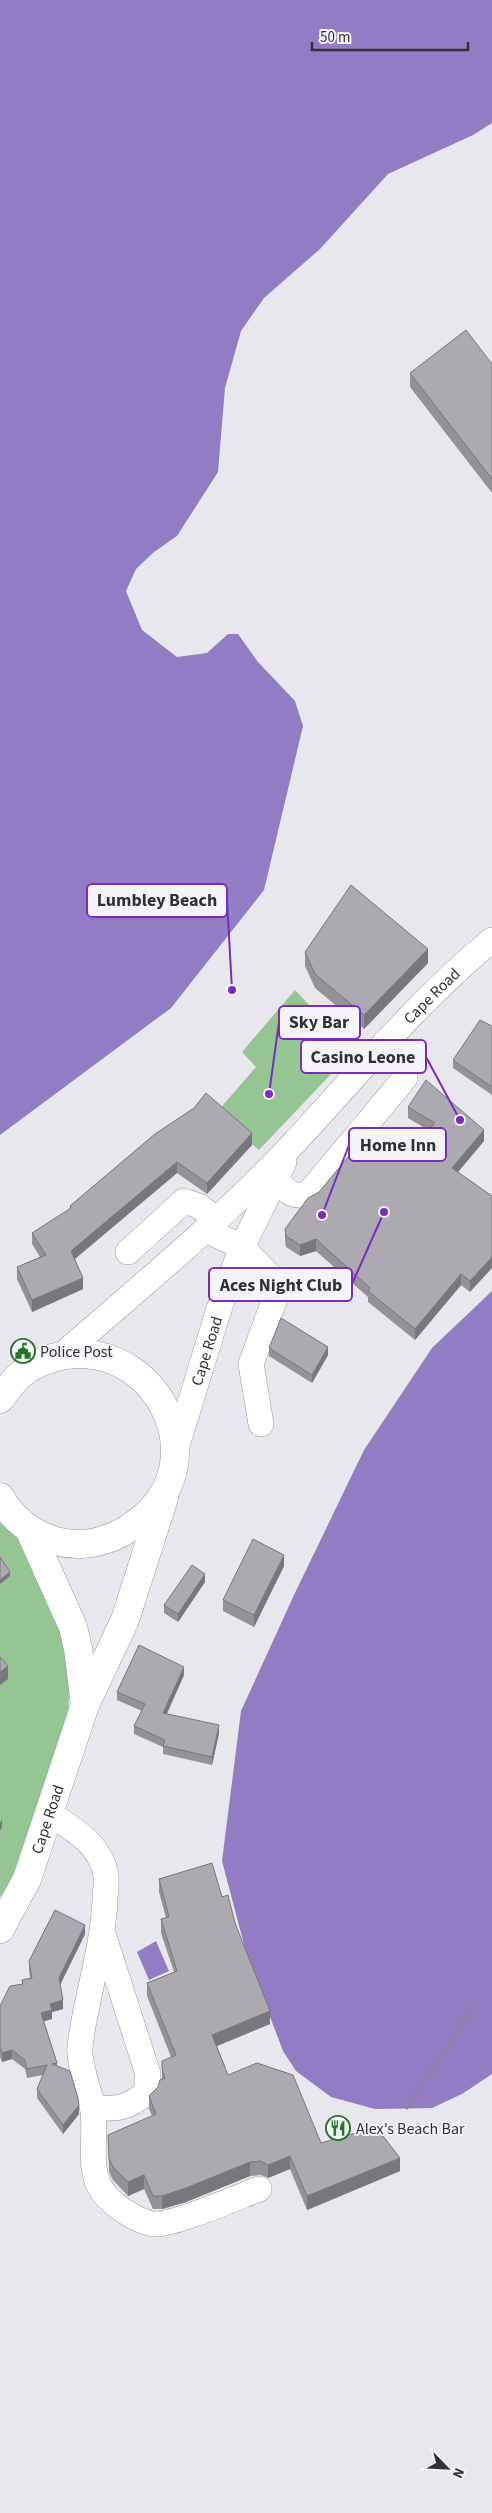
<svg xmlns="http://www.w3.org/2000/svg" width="492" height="2513" font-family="'Source Sans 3',sans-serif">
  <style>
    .green { fill: #96c594 }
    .water { fill: #927cc3 }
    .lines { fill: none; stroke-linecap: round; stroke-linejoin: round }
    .minor-casing { stroke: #9a999f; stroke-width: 26 }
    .major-casing { stroke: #9a999f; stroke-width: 29 }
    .path { stroke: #87868a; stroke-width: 3; stroke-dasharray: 2.5 2.5; stroke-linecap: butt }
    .minor { stroke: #fff; stroke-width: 25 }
    .major { stroke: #fff; stroke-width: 28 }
    .wall { fill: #949297 }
    .shaded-wall { fill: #78777b }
    .building { fill: #acaab0; stroke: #78777b }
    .labels { text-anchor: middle; stroke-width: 4; stroke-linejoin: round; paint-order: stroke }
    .street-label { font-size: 16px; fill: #313032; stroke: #f6f4fb }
    .poi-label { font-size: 16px; fill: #313032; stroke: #f6f4fb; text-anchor: start }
    .leader { fill: none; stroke: #7b2cbf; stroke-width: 2 }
    .callout-dot { fill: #7b2cbf; stroke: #f6f4fb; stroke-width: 2 }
    .callout { fill: #f6f4fb; stroke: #7b2cbf; stroke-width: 2 }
    .callout-label { font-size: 18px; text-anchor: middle; font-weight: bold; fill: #313032 }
  </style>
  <rect width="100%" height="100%" fill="#e9e7ee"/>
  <path class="green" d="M 295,990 L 353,1051 L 259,1150 L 216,1113 L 256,1067 L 242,1052 Z
    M 0,1517 L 19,1528 L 70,1637 L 68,1738 L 22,1868 L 0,1897 Z"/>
  <path class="water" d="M 0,0 L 492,0 L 492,123 L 473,135 L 388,174 L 320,249 L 264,298 L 241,331 L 225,388 L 218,472 L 177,536 L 154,552 L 136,569 L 126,591 L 142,630 L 177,657 L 207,653 L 228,634 L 238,634 L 258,662 L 295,701 L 303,726 L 264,890 L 171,1008 L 0,1135 Z
    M 492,1291 L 492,2074 L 462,2094 L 432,2108 L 375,2109 L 331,2097 L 296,2071 L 283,2051 L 247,1956 L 222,1861 L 241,1711 L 294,1595 L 364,1450 L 432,1348 Z
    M 156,1941 L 169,1971 L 149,1980 L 137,1952 Z"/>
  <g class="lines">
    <defs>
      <g id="minor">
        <path d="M 275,1181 C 285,1189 294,1199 308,1194 L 405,1078 L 405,1068 L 385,1042"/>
        <path d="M 206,1230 L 242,1247 L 268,1274 L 274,1301 L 251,1364 L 261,1424"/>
        <path d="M 128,1252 L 184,1201 L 199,1206 L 217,1220"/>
        <path id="s1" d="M 62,1355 C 141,1286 222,1220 294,1143 C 358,1074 418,1001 492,940"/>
        <path id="s2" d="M 175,1452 L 219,1309 L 242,1247 L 284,1162"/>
        <path d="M 49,1813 C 74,1830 100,1843 106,1875 C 107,1883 105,1893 105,1901 C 102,1953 86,1997 80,2046 C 78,2062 89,2089 92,2105 C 100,2147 77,2181 124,2211 C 133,2217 144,2223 155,2224 C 174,2225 238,2197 259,2189"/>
        <path d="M 93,2108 C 118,2109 126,2109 146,2093 L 148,2074 L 104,1937"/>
      </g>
      <g id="major">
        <path d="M 0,1399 C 6,1392 12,1382 19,1376 C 36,1361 56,1355 78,1354 C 161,1353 210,1459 145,1516 C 127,1532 106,1543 81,1544 C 48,1545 16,1526 0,1497"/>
        <path d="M 29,1529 L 73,1627 L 78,1648 L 85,1705"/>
        <path id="s3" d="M 0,1929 L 27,1879 L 85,1705 L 125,1620 L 164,1498"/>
      </g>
    </defs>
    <use href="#minor" class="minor-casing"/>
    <use href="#major" class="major-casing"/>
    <path class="path" d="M 406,2109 L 472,2009"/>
    <use href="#minor" class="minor"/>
    <use href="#major" class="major"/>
  </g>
  <path class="wall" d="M 492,364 L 492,493 L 410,387 L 410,373 Z
    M 305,952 L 428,963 L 364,1029 L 315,988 L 305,966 Z
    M 492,1026 L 492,1095 L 453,1068 L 453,1060 Z
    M 408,1107 L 484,1141 L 458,1172 L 492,1196 L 470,1292 L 461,1285 L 415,1340 L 368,1302 L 368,1297 L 316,1251 L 300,1256 L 286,1247 L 285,1240 L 285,1229 L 404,1158 L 428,1130 L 408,1118 Z
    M 155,1134 L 252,1145 L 207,1194 L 177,1173 L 75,1259 L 83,1289 L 32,1312 L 17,1279 L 17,1267 L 40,1257 L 32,1244 L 32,1233 L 70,1209 L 70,1206 Z
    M 269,1348 L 328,1355 L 312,1383 L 269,1356 Z
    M 284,1566 L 254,1627 L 223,1611 L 223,1600 Z
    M 205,1582 L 178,1622 L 164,1613 L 164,1605 Z
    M 184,1675 L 167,1714 L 219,1733 L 212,1765 L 163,1754 L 163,1747 L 134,1734 L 134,1726 L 142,1711 L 117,1700 L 117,1692 Z
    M 159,1879 L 222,1897 L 235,1923 L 270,2024 L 217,2046 L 228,2075 L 321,2143 L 400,2171 L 307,2210 L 290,2169 L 268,2178 L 261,2175 L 250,2176 L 186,2202 L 162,2209 L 153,2209 L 144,2189 L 128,2196 L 113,2180 L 109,2172 L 108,2135 L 152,2116 L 149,2109 L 149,2096 L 158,2087 L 162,2079 L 162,2069 L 171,2057 L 147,1996 L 147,1983 L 174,1972 L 161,1933 L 161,1919 L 166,1918 L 159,1892 Z
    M 85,1934 L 60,1985 L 63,2009 L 52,2012 L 52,2019 L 44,2021 L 57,2063 L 57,2066 L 79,2114 L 63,2134 L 37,2098 L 37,2089 L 43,2075 L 27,2078 L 25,2069 L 12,2059 L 2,2062 L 0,2057 L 0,2006 L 22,1984 L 22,1980 L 30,1978 L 29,1971 L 29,1961 Z"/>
  <path class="shaded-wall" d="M 428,949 L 428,963 L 364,1029 L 364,1015 Z
    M 484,1130 L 484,1141 L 452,1179 L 452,1168 Z
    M 252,1133 L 252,1145 L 207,1194 L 207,1183 Z
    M 177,1162 L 177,1173 L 71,1262 L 71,1251 Z
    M 316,1239 L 316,1251 L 300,1256 L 300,1245 Z
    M 492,1257 L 492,1268 L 470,1292 L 470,1281 Z
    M 461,1274 L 461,1285 L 415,1340 L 415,1329 Z
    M 83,1278 L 83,1289 L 32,1312 L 32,1300 Z
    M 328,1347 L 328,1355 L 312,1383 L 312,1375 Z
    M 284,1555 L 284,1566 L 254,1627 L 254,1615 Z
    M 10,1572 L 10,1576 L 0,1584 L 0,1580 Z
    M 205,1574 L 205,1582 L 178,1622 L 178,1614 Z
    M 8,1666 L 8,1679 L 0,1685 L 0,1672 Z
    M 184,1667 L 184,1675 L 163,1721 L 163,1713 Z
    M 219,1725 L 219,1733 L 212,1765 L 212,1757 Z
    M 2,1819 L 2,1827 L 0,1831 L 0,1823 Z
    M 85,1925 L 85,1934 L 59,1987 L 59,1978 Z
    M 63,2000 L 63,2009 L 52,2012 L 52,2019 L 41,2022 L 41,2013 L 50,2004 Z
    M 270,2011 L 270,2024 L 212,2048 L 212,2035 Z
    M 12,2050 L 12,2059 L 2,2062 L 2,2053 Z
    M 79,2105 L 79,2114 L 63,2134 L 63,2125 Z
    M 290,2156 L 290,2169 L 268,2178 L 268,2165 Z
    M 400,2158 L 400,2171 L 307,2210 L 307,2196 Z
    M 250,2162 L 250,2176 L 186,2202 L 162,2209 L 162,2196 Z
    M 144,2175 L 144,2189 L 128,2196 L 128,2182 Z"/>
  <path class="building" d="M 466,330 L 492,364 L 492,479 L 410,373 Z
    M 351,885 L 428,949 L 364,1015 L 315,974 L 305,952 Z
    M 480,1020 L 492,1026 L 492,1087 L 453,1060 Z
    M 426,1080 L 484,1130 L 452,1168 L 492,1196 L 492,1257 L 470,1281 L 461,1274 L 415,1329 L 368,1291 L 370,1288 L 316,1239 L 300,1245 L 286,1236 L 285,1229 L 308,1198 L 319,1192 L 371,1129 L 404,1158 L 435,1123 L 408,1107 Z
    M 206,1093 L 252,1133 L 207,1183 L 177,1162 L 71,1251 L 83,1278 L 32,1300 L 17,1267 L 46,1255 L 32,1233 L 71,1208 L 70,1206 L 155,1134 L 194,1108 Z
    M 281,1318 L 328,1347 L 312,1375 L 269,1348 Z
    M 253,1539 L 284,1555 L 254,1615 L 223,1600 Z
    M 0,1557 L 10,1572 L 0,1580 Z
    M 192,1565 L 205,1574 L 178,1614 L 164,1605 Z
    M 139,1645 L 184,1667 L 163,1713 L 219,1725 L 212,1757 L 163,1746 L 165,1740 L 134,1726 L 145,1704 L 117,1692 Z
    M 0,1657 L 8,1666 L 0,1672 Z
    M 212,1863 L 222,1897 L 228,1895 L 235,1923 L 270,2011 L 212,2035 L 228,2075 L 257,2063 L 293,2075 L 321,2143 L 376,2127 L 400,2158 L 307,2196 L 290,2156 L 268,2165 L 261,2161 L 250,2162 L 186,2188 L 162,2196 L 153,2196 L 144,2175 L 128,2182 L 113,2167 L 109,2158 L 108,2135 L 156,2114 L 149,2096 L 158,2087 L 160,2080 L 165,2078 L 162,2069 L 162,2061 L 176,2055 L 147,1983 L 177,1971 L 161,1919 L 169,1917 L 159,1879 Z
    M 55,1910 L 85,1925 L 59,1978 L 63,2000 L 50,2004 L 52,2010 L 41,2013 L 57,2063 L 52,2064 L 70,2071 L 78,2098 L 79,2105 L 63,2125 L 37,2089 L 47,2065 L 27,2069 L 25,2060 L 12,2050 L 2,2053 L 0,2048 L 0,2006 L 10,1986 L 23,1984 L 22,1980 L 32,1978 L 29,1961 Z"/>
  <defs>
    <symbol id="civic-ring" viewBox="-11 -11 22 22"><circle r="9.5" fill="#f6f4fb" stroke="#207724" stroke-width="1.5"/><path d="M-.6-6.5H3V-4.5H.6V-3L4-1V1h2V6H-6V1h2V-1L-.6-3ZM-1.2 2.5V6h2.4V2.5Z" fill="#207724"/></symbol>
    <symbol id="restaurant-ring" viewBox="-11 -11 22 22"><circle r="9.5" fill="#f6f4fb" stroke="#207724" stroke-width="1.5"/><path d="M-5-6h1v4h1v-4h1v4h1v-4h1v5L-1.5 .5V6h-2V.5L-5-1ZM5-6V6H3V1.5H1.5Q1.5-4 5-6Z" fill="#207724"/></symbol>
  </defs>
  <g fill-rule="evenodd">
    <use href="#civic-ring" x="9" y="1337" width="28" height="28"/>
    <use href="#restaurant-ring" x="324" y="2114" width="28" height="28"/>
  </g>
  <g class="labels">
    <g class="street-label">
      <text dy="6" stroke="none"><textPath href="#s1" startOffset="516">Cape Road</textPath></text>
      <text dy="6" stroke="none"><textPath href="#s2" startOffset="106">Cape Road</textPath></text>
      <text dy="6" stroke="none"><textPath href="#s3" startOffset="120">Cape Road</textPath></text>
    </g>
    <g class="poi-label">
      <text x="40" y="1357">Police Post</text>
      <text x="356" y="2134">Alex’s Beach Bar</text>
    </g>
  </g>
  <path class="leader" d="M232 990L227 900M269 1094L279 1022M460 1120L426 1057M322 1215L349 1145M384 1212L352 1284"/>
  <g class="callout-dot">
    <circle cx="232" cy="990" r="5"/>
    <circle cx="269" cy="1094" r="5"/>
    <circle cx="460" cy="1120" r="5"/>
    <circle cx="322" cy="1215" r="5"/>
    <circle cx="384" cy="1212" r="5"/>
  </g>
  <g class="callout">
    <rect x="87" y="884" width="140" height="33" rx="5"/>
    <rect x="279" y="1006" width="81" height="33" rx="5"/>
    <rect x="301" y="1040" width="125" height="33" rx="5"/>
    <rect x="349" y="1128" width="97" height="33" rx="5"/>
    <rect x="209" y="1268" width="143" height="33" rx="5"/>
  </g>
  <g class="callout-label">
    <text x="157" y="906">Lumbley Beach</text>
    <text x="319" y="1028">Sky Bar</text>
    <text x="363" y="1063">Casino Leone</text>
    <text x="398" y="1151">Home Inn</text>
    <text x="281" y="1291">Aces Night Club</text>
  </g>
  <g transform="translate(447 2468) rotate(114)" stroke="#f6f4fb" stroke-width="4" paint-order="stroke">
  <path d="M0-4L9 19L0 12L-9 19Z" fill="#313032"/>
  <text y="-8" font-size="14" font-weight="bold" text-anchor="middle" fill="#313032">N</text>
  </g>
  <path d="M312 42v8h156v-8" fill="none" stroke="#313032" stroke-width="2.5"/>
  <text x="320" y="42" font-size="15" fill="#313032" stroke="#f6f4fb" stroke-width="4" paint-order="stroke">50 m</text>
</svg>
